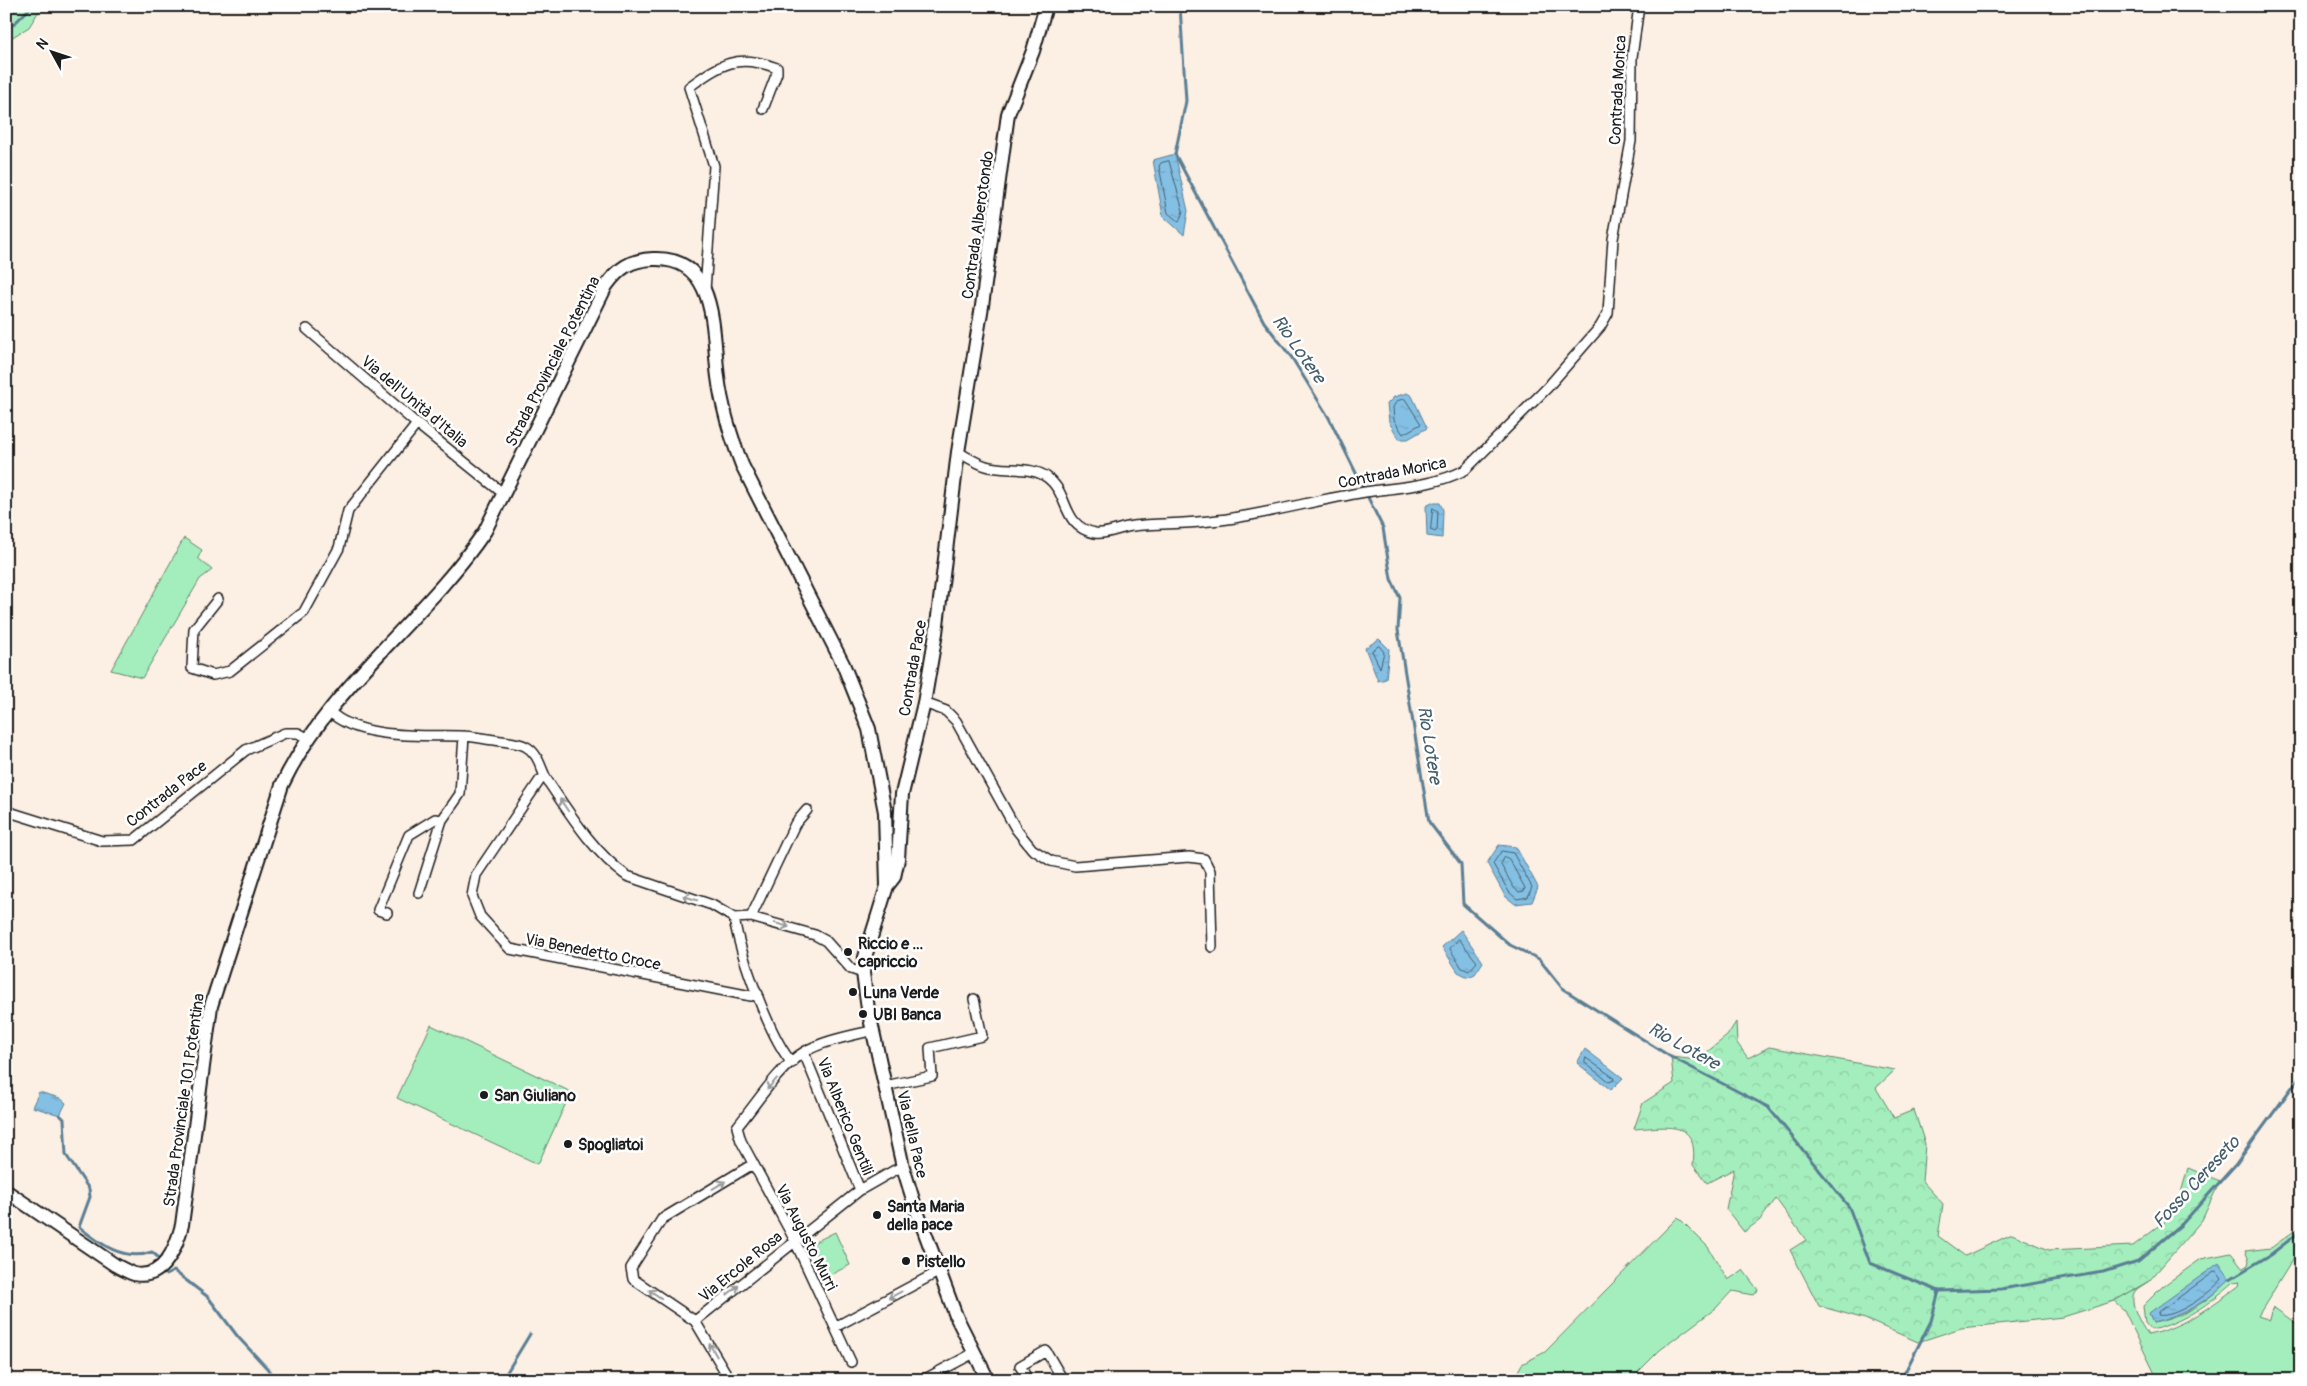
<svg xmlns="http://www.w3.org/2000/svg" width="2307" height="1386" font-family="Pangolin,sans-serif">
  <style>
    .grass { fill: #a4eebd; stroke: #60856c; fill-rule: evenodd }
    .forest { fill: url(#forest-crowns); stroke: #60856c }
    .water { fill: url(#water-ripples); stroke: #5a7e94 }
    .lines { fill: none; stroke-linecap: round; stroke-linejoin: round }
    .shore { stroke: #465e6c; stroke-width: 1 }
    .stream { stroke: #5a7e94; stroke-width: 3 }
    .street-casing { stroke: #1c1c1c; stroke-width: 12 }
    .secondary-casing { stroke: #1c1c1c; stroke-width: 16 }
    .street { stroke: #fff; stroke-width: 9 }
    .secondary { stroke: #fff; stroke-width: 12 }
    .oneway { stroke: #999 }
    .poi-dot { fill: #1c1c1c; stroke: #fff; stroke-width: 2 }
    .labels { text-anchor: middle; stroke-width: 5; stroke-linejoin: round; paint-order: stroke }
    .street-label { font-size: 16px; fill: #1c1c1c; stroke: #fff }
    .poi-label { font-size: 16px; font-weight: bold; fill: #1c1c1c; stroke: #fff; text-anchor: start }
    .water-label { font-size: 18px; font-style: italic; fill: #465e6c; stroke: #fff }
  </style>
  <defs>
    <pattern id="forest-crowns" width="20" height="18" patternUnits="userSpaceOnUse" patternTransform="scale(1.25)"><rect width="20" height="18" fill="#a4eebd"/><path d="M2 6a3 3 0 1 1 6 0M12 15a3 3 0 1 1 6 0" fill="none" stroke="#8dcca2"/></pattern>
    <pattern id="water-ripples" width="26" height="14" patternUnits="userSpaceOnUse" patternTransform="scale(1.25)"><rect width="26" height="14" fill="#84c0e4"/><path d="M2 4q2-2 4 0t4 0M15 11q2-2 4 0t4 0" fill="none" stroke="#71a4c3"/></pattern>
  </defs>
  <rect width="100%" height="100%" fill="#fcefe3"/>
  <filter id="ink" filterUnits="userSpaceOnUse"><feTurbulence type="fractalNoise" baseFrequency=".02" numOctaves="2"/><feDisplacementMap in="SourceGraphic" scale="10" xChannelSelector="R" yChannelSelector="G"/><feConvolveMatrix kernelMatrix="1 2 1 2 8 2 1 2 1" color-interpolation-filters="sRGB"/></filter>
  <g filter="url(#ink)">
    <path class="grass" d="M 18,6 L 42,6 L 29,27 L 6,41 L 6,18 Z
      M 184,538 L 202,550 L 198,558 L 212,570 L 200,579 L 142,678 L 111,670 Z
      M 431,1025 L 571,1092 L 538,1164 L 397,1098 Z
      M 1678,1217 L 1708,1247 L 1728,1280 L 1743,1270 L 1758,1290 L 1754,1295 L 1732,1291 L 1716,1308 L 1660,1350 L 1630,1380 L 1513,1380 L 1522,1364 L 1545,1352 Z
      M 2301,1226 L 2301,1246 L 2258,1316 L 2270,1320 L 2273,1307 L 2301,1327 L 2301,1380 L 2158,1380 L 2124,1310 L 2114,1301 L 2149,1281 C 2145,1284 2139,1287 2136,1290 C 2126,1300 2142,1326 2148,1335 C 2184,1327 2209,1307 2239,1286 L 2240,1281 L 2234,1282 C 2210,1303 2183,1323 2151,1330 L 2145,1323 L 2143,1306 L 2163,1286 L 2201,1259 L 2231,1253 L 2243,1268 L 2248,1265 L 2249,1260 L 2245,1251 L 2271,1248 ZM 2229,1279 C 2209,1301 2183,1318 2153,1323 Z
      M 835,1232 L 850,1265 L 826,1277 L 811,1244 Z"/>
    <path class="forest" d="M 1736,1022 L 1737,1043 L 1748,1058 L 1769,1047 L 1895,1070 L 1876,1088 L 1894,1118 L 1914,1110 L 1925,1144 L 1922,1181 L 1943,1204 L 1938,1236 L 1965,1256 L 2012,1234 L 2049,1250 L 2133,1246 L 2175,1214 L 2188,1168 L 2220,1181 L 2202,1220 L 2149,1281 L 2114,1301 L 2063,1317 L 1961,1328 L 1918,1342 L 1865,1319 L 1819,1306 L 1790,1250 L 1806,1240 L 1776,1199 L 1760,1220 L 1744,1232 L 1726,1209 L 1734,1169 L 1707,1183 L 1693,1165 C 1699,1119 1668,1127 1634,1129 L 1643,1103 L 1674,1083 L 1671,1057 L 1697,1060 L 1727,1036 Z"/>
    <path class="water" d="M 1175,154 L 1188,211 L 1184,235 L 1163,216 L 1153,160 Z
      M 1407,393 L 1412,396 L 1427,428 L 1408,439 L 1399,439 L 1389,422 L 1387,404 L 1394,397 Z
      M 1432,503 L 1440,503 L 1443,510 L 1442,538 L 1427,536 L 1426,506 Z
      M 1379,639 L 1389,649 L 1386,679 L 1378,681 L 1365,648 Z
      M 1499,845 L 1516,847 L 1538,887 L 1532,902 L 1515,904 L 1505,896 L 1487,863 Z
      M 1461,930 L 1483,962 L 1475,974 L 1468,977 L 1458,972 L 1442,947 Z
      M 1585,1049 L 1623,1078 L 1611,1090 L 1577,1063 Z
      M 39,1092 L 60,1098 L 66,1103 L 60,1115 L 32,1107 Z
      M 2219,1263 L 2230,1279 C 2208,1301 2183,1316 2153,1323 L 2149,1313 Z"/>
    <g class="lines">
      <path class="shore" d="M 1169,161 L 1183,211 L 1179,222 L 1168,213 L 1159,166 L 1161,163 Z
        M 1405,399 L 1421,424 L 1403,434 L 1394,420 L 1393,407 L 1397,401 Z
        M 1433,508 L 1438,511 L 1437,530 L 1435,532 L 1431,530 Z
        M 1379,646 L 1384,652 L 1380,668 L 1372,651 Z
        M 1502,851 L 1513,853 L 1532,887 L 1528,897 L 1517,899 L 1509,892 L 1493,864 Z
        M 1505,857 L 1509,859 L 1525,888 L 1524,891 L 1519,892 L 1514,888 L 1501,865 Z
        M 1459,939 L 1477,962 L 1469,971 L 1462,968 L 1450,949 Z
        M 1586,1058 L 1613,1077 L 1614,1080 L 1609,1082 L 1585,1063 Z
        M 2216,1271 L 2222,1279 C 2212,1292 2175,1319 2158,1315 L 2159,1312 Z"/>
      <path class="stream" d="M 1180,6 L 1186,101 L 1175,154 L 1264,322 L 1292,358 L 1329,418 L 1383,528 L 1391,579 L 1400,598 L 1398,630 L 1429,822 L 1461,864 L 1463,904 L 1510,945 L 1539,959 L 1563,989 L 1671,1057 L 1768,1107 L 1849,1207 L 1870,1263 L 1939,1291 L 2001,1289 L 2103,1272 L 2138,1261 L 2182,1224 L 2236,1164 L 2301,1075
        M 6,29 L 14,24 L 32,6
        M 60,1115 L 64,1119 L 66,1155 L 89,1189 L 90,1197 L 79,1227 C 100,1244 124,1262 152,1252 L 159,1258
        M 166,1275 L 174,1271 L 208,1297 L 238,1337 L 278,1380
        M 2230,1279 L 2270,1255 L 2301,1231
        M 506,1380 L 507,1372 L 530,1334
        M 1901,1380 L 1931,1321 L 1939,1291"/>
      <defs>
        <path id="street" d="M 705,290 L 714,166 L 689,87 C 721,64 737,53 777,68 L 777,73 L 763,109
          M 307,329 L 417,424 L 504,494
          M 958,452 C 967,457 976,463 986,466 C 1005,472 1032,465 1048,478 C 1070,495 1061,526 1095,533 C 1107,535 1121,527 1133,526 C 1167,523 1204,524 1239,517 C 1281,510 1323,499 1365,492 C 1399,487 1434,486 1465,470 L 1547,388 L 1600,327 L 1608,313 L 1613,239 L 1631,141 L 1632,57 L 1639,6
          M 218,599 L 194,629 L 192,668 L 213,675 L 230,671 L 304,612 L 339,548 L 348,511 L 417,424
          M 924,703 L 946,711 L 956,721 L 1016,829 L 1032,849 L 1051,861 L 1075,866 L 1189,857 L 1204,859 L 1210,871 L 1212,947
          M 329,711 C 358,740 424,735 461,736 C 473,736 484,739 495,740 C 505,742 516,742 525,746 C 539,753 540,768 547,780 C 570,814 594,853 627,876 L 712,905 L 734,918 L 751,917 L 815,935 L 826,941 L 851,969 L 863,973
          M 545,777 L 540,780 L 476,875 L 472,896 L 480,916 L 510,949 L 751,996 L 758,994
          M 6,811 L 102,841 L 134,840 L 246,750 L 285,733 L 298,733 L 307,738
          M 419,893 L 442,820 L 460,794 L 464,736
          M 387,913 L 378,910 L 409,835 L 435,819 L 442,820
          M 751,917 L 795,824 L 807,810
          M 734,918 C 740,954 769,1036 792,1063
          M 804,1053 L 860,1190
          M 885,1086 L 932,1076 L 930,1048 L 982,1036 L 974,999
          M 695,1321 L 860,1190 L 895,1170 L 903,1167
          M 835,1327 L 938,1272
          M 851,1362 L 792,1235 L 741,1141 L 737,1127 C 756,1104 779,1067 804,1052 C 825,1040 851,1036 874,1030
          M 730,1380 L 695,1321 L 633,1279 L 631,1268 L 662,1219 L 753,1164
          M 923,1380 L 974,1353
          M 1028,1380 L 1020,1366 L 1046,1351 L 1063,1380"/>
        <path id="secondary" d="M 887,886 L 894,877 L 898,859 L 902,794 L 924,703 L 936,633 L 958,452 L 982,306 L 1008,114 L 1033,51 L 1046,6
          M 6,1191 L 115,1265 C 121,1268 128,1272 134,1274 C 164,1280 176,1248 182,1225 L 211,1006 L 282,785 C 329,686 424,621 485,531 L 606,286 C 619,268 630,260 653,259 C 719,256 712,333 718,377 C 722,408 731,437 742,465 L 843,664 L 869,729 L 885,812 L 887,886 L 865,957 L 863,973 L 868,1009 L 903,1167 L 915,1206 L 956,1316 L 988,1380"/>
      </defs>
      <use href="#street" class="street-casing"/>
      <use href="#secondary" class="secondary-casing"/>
      <use href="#street" class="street"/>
      <use href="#secondary" class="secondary"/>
    </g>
    <defs><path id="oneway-shaft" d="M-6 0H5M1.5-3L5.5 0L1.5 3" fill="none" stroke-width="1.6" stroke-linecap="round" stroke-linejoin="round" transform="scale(1.25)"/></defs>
    <g class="oneway">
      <use href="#oneway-shaft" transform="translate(564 805) rotate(-124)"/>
      <use href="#oneway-shaft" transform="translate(690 898) rotate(-163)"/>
      <use href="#oneway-shaft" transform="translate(782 925) rotate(15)"/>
      <use href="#oneway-shaft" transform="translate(772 1084) rotate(131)"/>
      <use href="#oneway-shaft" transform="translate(719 1185) rotate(-31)"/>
      <use href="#oneway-shaft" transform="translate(733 1290) rotate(-39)"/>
      <use href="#oneway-shaft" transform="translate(655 1294) rotate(-146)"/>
      <use href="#oneway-shaft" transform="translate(895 1295) rotate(152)"/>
      <use href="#oneway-shaft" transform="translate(713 1350) rotate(-120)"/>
    </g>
  </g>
  <g class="poi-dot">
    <circle cx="848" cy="952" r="5"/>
    <circle cx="853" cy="992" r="5"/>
    <circle cx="863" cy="1014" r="5"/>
    <circle cx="484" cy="1095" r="5"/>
    <circle cx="568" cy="1144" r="5"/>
    <circle cx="877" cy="1215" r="5"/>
    <circle cx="906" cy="1261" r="5"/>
  </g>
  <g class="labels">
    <g class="street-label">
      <text transform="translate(1617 90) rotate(-87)" y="6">Contrada Morica</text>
      <text transform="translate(977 225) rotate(-82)" y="6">Contrada Alberotondo</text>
      <text transform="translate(552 361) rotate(-63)" y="6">Strada Provinciale Potentina</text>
      <text transform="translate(415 401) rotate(40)" y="6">Via dell'Unità d'Italia</text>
      <text transform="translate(1392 472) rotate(-11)" y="6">Contrada Morica</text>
      <text transform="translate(912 668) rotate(-80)" y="6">Contrada Pace</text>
      <text transform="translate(166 793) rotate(-38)" y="6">Contrada Pace</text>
      <text transform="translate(593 951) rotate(11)" y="6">Via Benedetto Croce</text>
      <text transform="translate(183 1100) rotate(-82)" y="6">Strada Provinciale 101 Potentina</text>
      <text transform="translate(846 1116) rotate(68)" y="6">Via Alberico Gentili</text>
      <text transform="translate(913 1134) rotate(77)" y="6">Via della Pace</text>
      <text transform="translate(807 1237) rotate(63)" y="6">Via Augusto Murri</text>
      <text transform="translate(740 1266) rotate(-39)" y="6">Via Ercole Rosa</text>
    </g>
    <g class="poi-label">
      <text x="858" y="949">Riccio e ...<tspan x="858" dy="18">capriccio</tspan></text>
      <text x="863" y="998">Luna Verde</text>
      <text x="873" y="1020">UBI Banca</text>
      <text x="494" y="1101">San Giuliano</text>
      <text x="578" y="1150">Spogliatoi</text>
      <text x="887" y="1212">Santa Maria<tspan x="887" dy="18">della pace</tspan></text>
      <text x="916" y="1267">Pistello</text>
    </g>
    <g class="water-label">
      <text transform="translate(1299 349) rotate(55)" y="6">Rio Lotere</text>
      <text transform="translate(1430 745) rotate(81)" y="6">Rio Lotere</text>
      <text transform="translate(1684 1046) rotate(29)" y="6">Rio Lotere</text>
      <text transform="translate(2196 1182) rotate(-47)" y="6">Fosso Cereseto</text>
    </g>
  </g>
  <rect width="2307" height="1386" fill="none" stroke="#fff" stroke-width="25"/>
  <rect x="12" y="12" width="2282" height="1361" fill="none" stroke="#1c1c1c" stroke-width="2" filter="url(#ink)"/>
  <g transform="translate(52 52) rotate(310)" stroke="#ffffff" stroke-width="4" paint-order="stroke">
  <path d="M0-4L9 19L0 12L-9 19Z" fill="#1c1c1c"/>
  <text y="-8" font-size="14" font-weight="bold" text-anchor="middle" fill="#1c1c1c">N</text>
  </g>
</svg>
